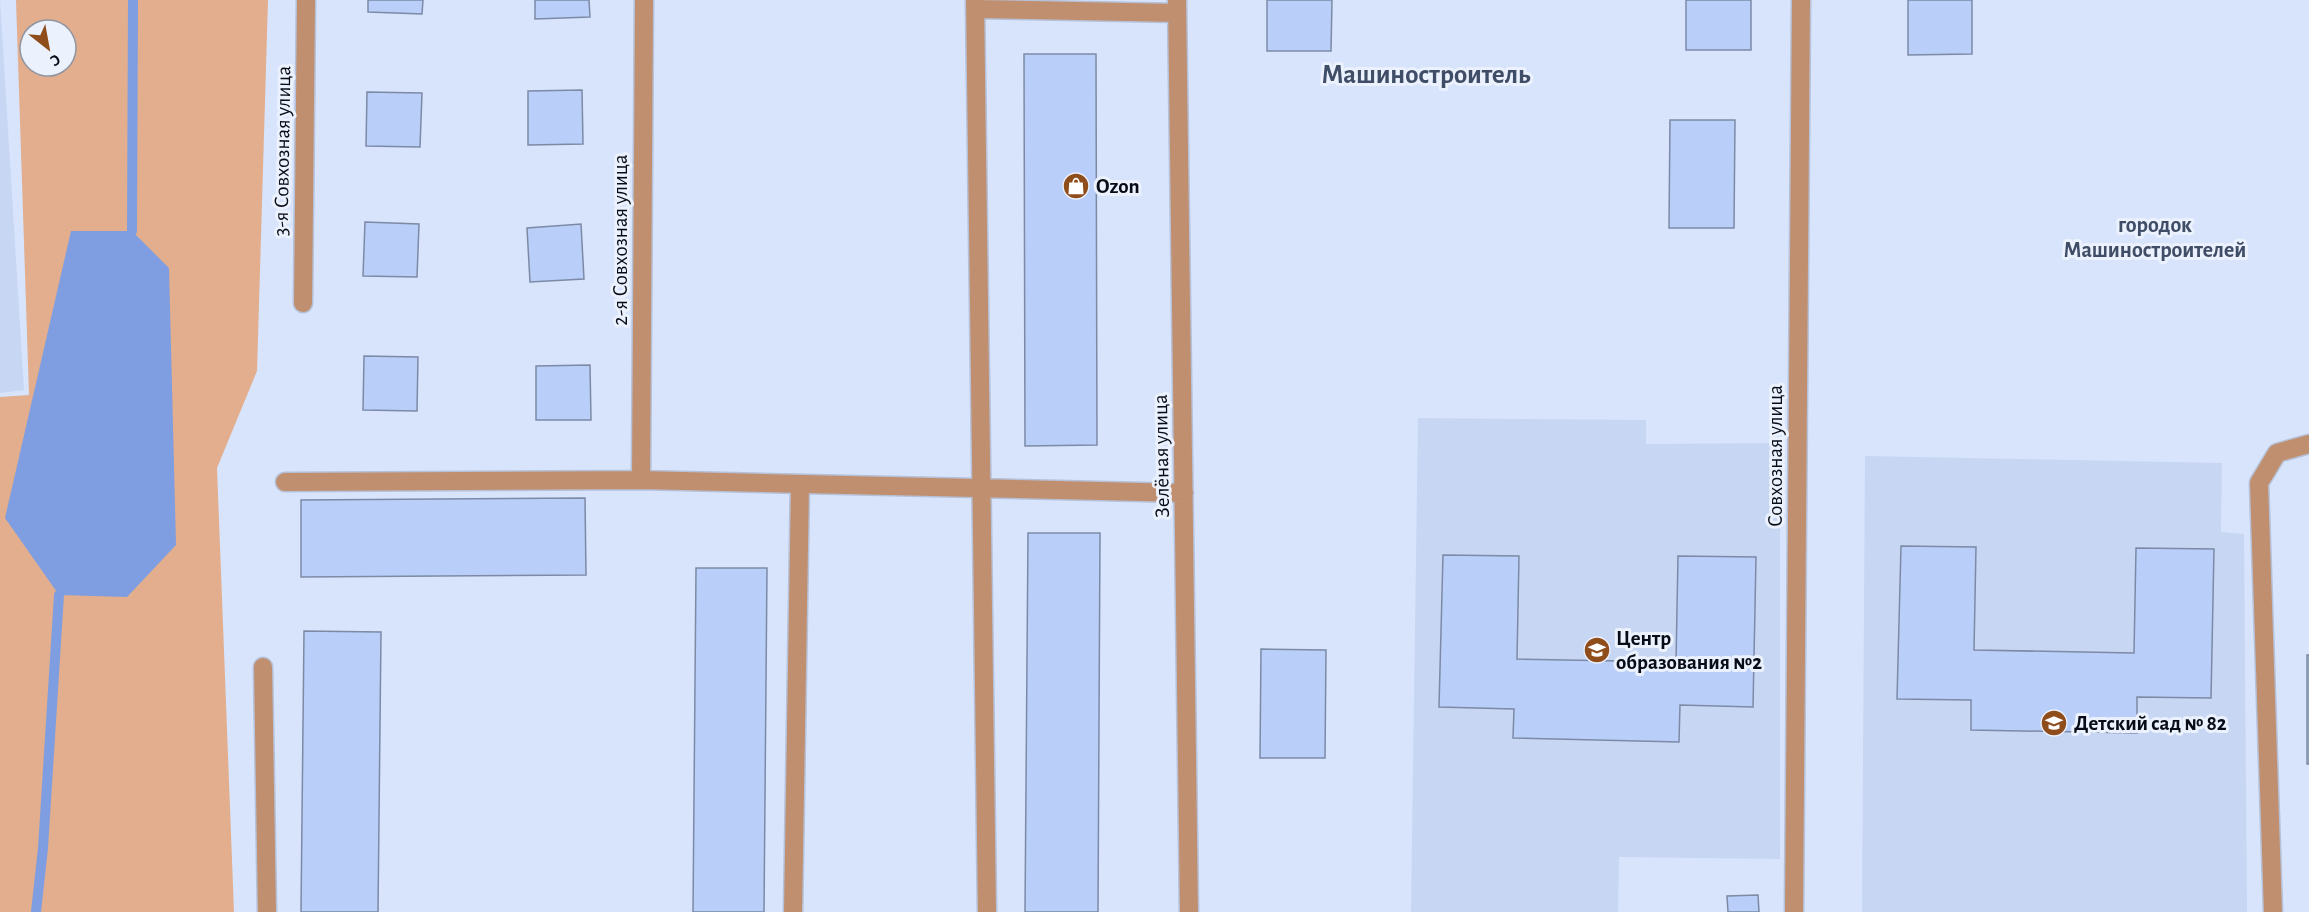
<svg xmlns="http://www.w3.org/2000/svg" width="2309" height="912" font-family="'Alegreya Sans',sans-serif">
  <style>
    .built { fill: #c7d6f3 }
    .green { fill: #e3ae8d; fill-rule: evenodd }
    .water { fill: #7e9ee1 }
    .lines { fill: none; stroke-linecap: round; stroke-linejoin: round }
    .stream { stroke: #7e9ee1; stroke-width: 10 }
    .building { fill: #b9cef8; stroke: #7c8aa6; stroke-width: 1.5 }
    .minor-casing { stroke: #b6c1d7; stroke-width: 21 }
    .minor { stroke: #c08f70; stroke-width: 18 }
    .labels { text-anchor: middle; stroke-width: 6; stroke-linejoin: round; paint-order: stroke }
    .street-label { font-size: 21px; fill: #070c16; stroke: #ebf1fd }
    .poi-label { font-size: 21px; font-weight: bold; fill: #070c16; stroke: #ebf1fd; text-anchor: start }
    .neighbourhood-label { font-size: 22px; font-weight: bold; fill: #404d66; stroke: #ebf1fd }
    .district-label { font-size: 27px; font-weight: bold; fill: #404d66; stroke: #ebf1fd }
  </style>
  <rect width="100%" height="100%" fill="#d7e4fc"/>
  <path class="built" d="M 0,0 L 24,390 L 0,393 Z
    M 1418,418 L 1646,420 L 1646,444 L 1780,443 L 1780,859 L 1619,857 L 1618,912 L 1411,912 Z
    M 1865,456 L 2222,463 L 2221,532 L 2244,534 L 2247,912 L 1862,912 Z"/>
  <path class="green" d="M 16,0 L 268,0 L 257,371 L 217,468 L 234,912 L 0,912 L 0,397 L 29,395 ZM 30,30 L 66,30 L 66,66 L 30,66 Z"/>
  <path class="water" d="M 71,231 L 132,231 L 169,268 L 176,545 L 127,597 L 59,595 L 5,518 Z"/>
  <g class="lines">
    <path class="stream" d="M 132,231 L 133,0
      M 36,912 L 43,848 L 59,595"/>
  </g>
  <path class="building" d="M 368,0 L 423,0 L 422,14 L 368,12 Z
    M 535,0 L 589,0 L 590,17 L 535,19 Z
    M 1267,0 L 1332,0 L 1331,51 L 1267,51 Z
    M 1686,0 L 1751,0 L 1751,50 L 1686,50 Z
    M 1908,0 L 1972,0 L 1972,54 L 1908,55 Z
    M 1024,54 L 1096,54 L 1097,445 L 1025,446 Z
    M 582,90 L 583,144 L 528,145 L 528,91 Z
    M 367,92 L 422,93 L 420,147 L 366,146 Z
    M 1670,120 L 1735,120 L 1734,228 L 1669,228 Z
    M 365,222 L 419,224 L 417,277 L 363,276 Z
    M 581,224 L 584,279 L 530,282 L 527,228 Z
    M 364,356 L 418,357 L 417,411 L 363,410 Z
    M 590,365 L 591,420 L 536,420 L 536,366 Z
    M 585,498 L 586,575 L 301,577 L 301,500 Z
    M 1028,533 L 1100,533 L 1098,912 L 1025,912 Z
    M 1901,546 L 1976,547 L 1974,650 L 2134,653 L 2136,548 L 2214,549 L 2211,698 L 2137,697 L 2137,733 L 1971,730 L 1971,700 L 1897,699 Z
    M 1443,555 L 1519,556 L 1517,659 L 1676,662 L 1678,556 L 1756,557 L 1753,707 L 1680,705 L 1679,742 L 1513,738 L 1514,709 L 1439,707 Z
    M 696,568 L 767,568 L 764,912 L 693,912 Z
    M 304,631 L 381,632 L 378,912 L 301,912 Z
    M 1261,649 L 1326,650 L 1325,758 L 1260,758 Z
    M 2307,655 L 2309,655 L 2309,764 L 2307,764 Z
    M 1758,895 L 1759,912 L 1728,912 L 1727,896 Z"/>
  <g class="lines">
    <defs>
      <path id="minor" d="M 975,0 L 987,912
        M 1177,0 L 1189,912
        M 976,9 L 1177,13
        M 303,303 L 306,0
        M 641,480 L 644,0
        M 285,482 L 641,480 L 1184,493
        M 263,667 L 267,912
        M 793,912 L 800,484
        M 1794,912 L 1801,0
        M 2273,912 L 2259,483 L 2277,453 L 2309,444"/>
    </defs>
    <use href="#minor" class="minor-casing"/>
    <use href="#minor" class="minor"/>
  </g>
  <defs>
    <symbol id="shop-disc" viewBox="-11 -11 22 22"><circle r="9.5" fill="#8f4d1c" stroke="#ebf1fd"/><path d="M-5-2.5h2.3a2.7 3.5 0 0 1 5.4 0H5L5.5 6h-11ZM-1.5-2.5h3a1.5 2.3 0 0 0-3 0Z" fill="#fff"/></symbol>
    <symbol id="school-disc" viewBox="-11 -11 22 22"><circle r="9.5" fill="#8f4d1c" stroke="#ebf1fd"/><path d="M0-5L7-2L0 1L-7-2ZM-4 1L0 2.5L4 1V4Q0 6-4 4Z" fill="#fff"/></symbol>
  </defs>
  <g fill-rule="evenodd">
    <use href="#shop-disc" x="1061" y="171" width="30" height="30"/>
    <use href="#school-disc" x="1582" y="635" width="30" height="30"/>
    <use href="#school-disc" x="2039" y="708" width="30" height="30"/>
  </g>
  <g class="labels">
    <g class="street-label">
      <text transform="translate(282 151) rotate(-89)" y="7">3-я Совхозная улица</text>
      <text transform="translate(620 240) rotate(-90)" y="7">2-я Совхозная улица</text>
      <text transform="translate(1161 456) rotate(-91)" y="7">Зелёная улица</text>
      <text transform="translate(1775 456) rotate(-90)" y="7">Совхозная улица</text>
    </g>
    <g class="poi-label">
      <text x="1096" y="193">Ozon</text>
      <text x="1616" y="645">Центр<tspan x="1616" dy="24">образования №2</tspan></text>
      <text x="2074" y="730">Детский сад № 82</text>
    </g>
    <g class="neighbourhood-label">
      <text x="2155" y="232">городок<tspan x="2155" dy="25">Машиностроителей</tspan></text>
    </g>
    <g class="district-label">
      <text x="1426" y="83">Машиностроитель</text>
    </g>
  </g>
  <g transform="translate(48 48) rotate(149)"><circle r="28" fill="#ebf1fd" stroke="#9095a1" stroke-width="1.5"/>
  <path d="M0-4.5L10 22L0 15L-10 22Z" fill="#8f4d1c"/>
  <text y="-9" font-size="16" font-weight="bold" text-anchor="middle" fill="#070c16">С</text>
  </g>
</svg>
